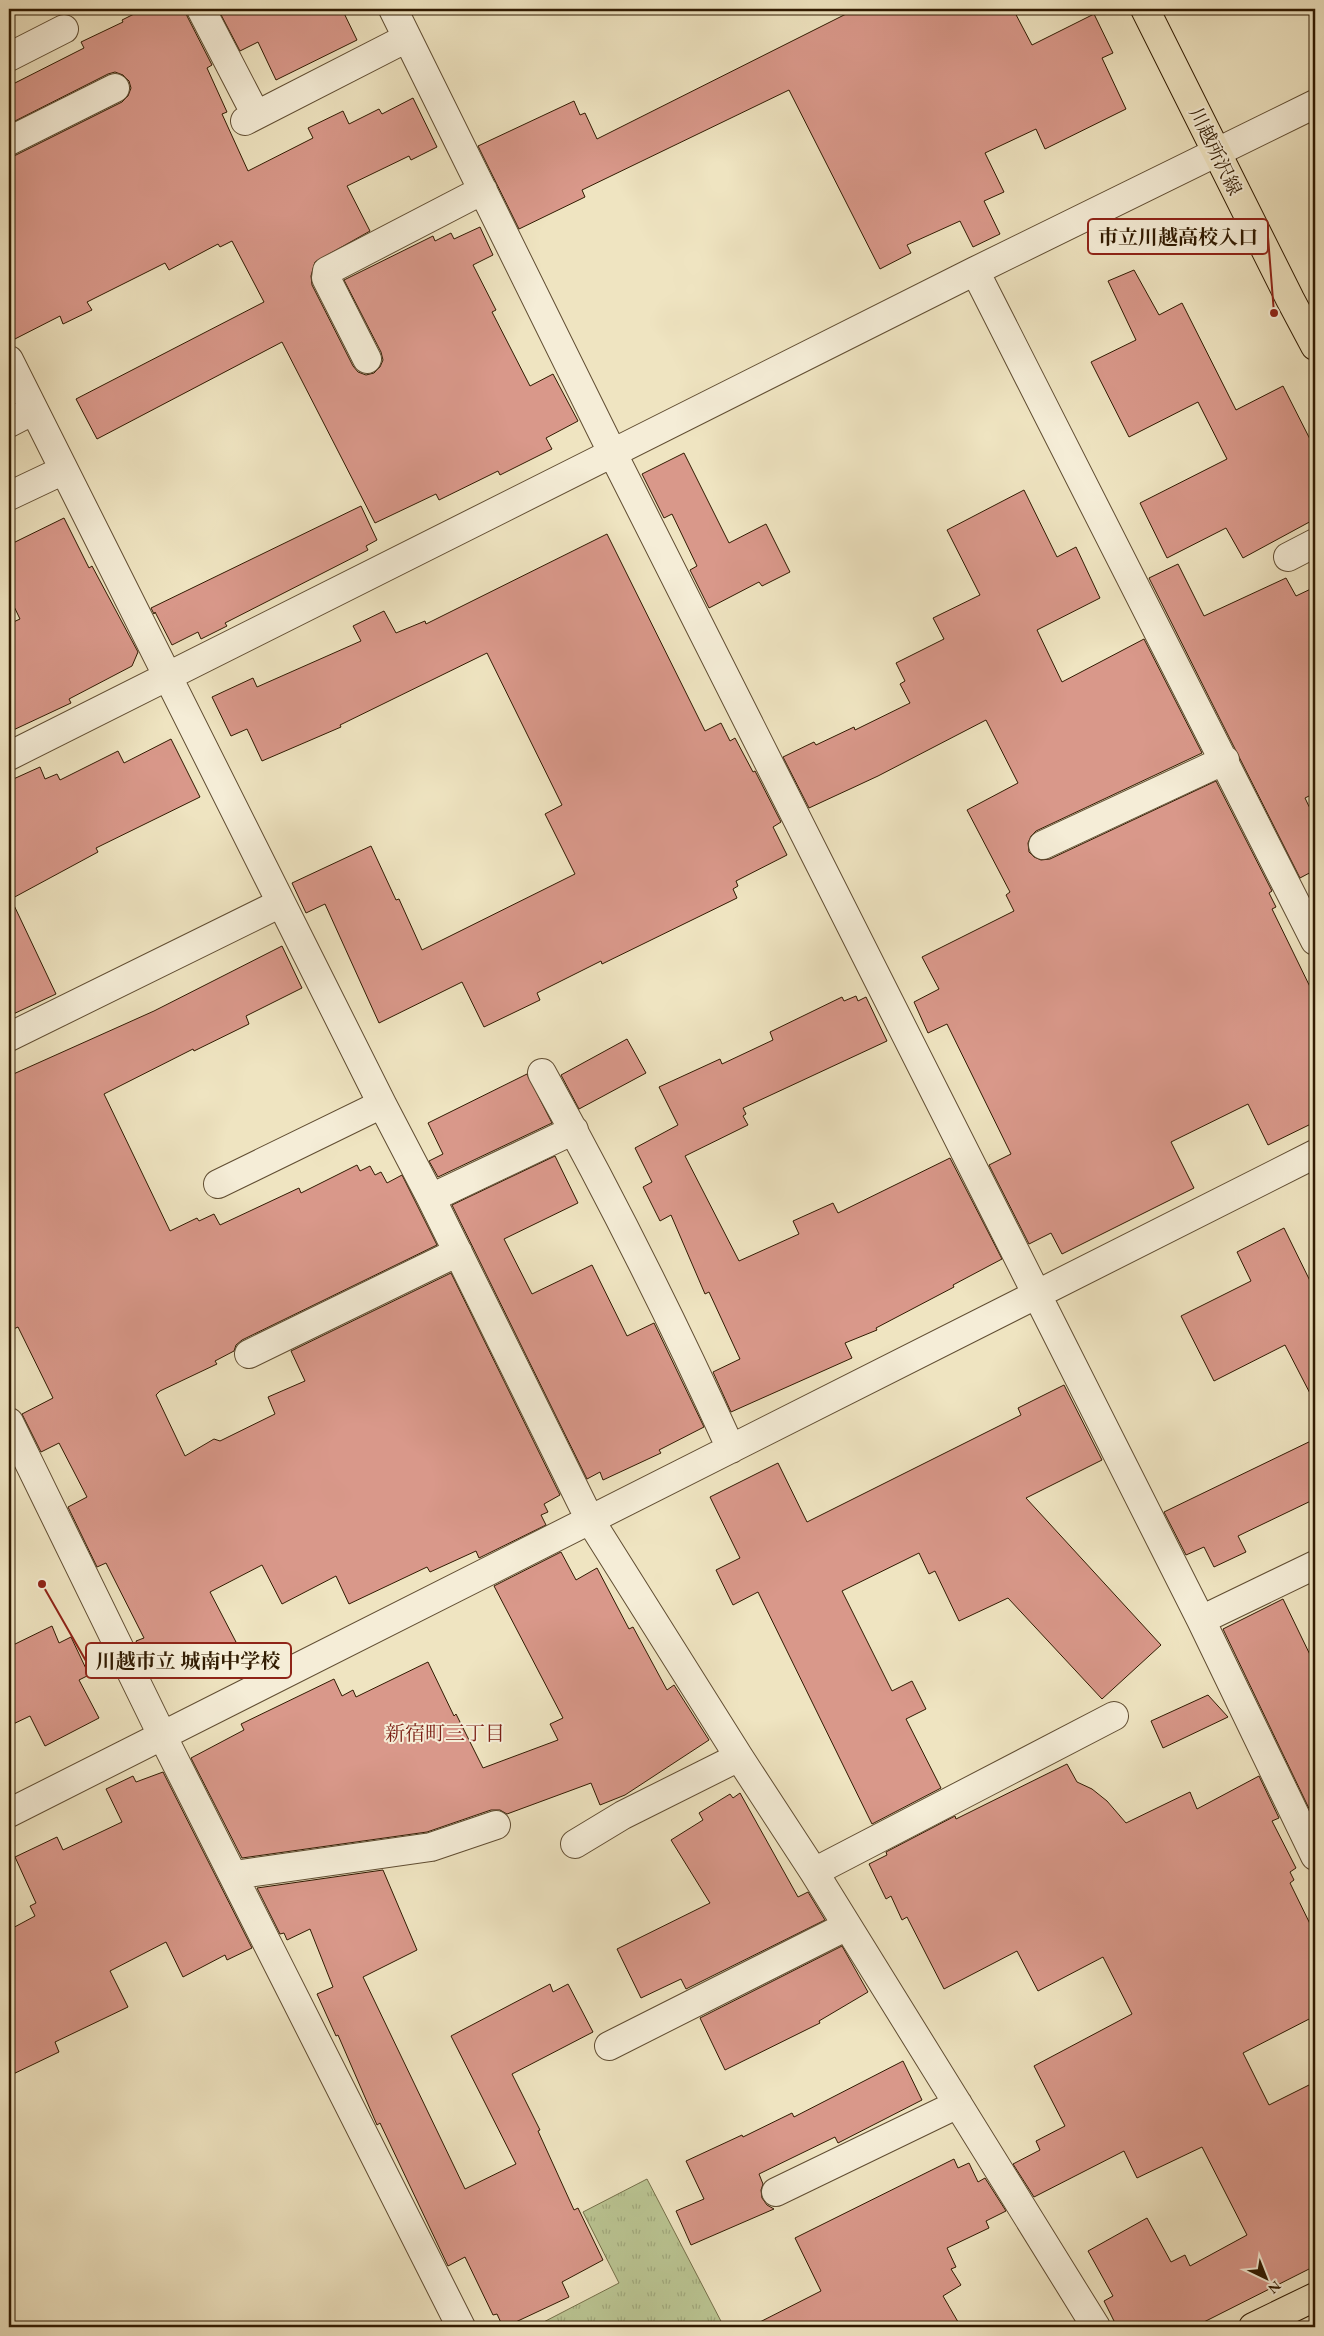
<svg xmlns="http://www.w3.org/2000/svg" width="1324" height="2336" font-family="'EB Garamond','Noto Serif JP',serif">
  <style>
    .grass { fill: url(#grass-tufts); stroke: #76704a }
    .building { fill: #d9988a; stroke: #311b02 }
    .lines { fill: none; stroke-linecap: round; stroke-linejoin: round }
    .minor-casing { stroke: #604d32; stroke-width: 30 }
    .major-casing { stroke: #311b02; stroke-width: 30 }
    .highway-casing { stroke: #311b02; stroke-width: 30 }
    .minor { stroke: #f5edd7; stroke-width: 28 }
    .major { stroke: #efe4c1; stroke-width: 28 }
    .highway { stroke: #efe4c1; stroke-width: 28 }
    .labels { text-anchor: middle; stroke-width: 4; stroke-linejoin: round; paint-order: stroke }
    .street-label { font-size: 19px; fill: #311b02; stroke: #f5edd7 }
    .neighbourhood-label { font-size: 20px; fill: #7a1f14; stroke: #f5edd7 }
    .leader { fill: none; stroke: #8f2418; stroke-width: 2 }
    .callout-dot { fill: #8f2418; stroke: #f5edd7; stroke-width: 2 }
    .callout { fill: #f5edd7; stroke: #8f2418; stroke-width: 2 }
    .callout-label { font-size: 20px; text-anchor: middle; font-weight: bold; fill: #311b02 }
  </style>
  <defs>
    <pattern id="grass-tufts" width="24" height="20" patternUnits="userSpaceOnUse" patternTransform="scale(1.25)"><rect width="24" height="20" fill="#bac492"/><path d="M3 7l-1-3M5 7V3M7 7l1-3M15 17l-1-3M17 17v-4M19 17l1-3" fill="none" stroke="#a0a87c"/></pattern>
  </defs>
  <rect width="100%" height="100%" fill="#efe4c1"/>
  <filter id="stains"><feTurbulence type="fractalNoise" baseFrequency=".004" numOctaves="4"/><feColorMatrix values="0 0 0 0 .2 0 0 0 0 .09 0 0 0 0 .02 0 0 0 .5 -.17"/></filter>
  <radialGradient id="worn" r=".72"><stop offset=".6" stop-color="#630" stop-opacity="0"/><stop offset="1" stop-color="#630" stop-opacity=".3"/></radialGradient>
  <path class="grass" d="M 647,2179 L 724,2327 L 534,2327 L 619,2283 L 583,2212 Z"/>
  <path class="building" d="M 144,9 L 185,9 L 187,16 L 212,65 L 207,68 L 227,112 L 222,114 L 248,171 L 313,138 L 308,128 L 343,111 L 349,124 L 379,109 L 382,114 L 413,98 L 437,147 L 411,160 L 409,156 L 347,186 L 370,231 L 315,262 L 311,276 L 312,285 L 353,366 L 358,372 L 366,375 L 374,373 L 380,367 L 383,360 L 381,352 L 344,280 L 433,236 L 435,241 L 451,233 L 454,239 L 480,227 L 493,255 L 473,265 L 496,310 L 492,312 L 530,386 L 553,374 L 578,421 L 546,438 L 552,449 L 500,475 L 498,471 L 439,500 L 436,494 L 375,523 L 282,342 L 97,439 L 76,399 L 264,302 L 232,241 L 220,247 L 218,244 L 169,270 L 165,263 L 87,302 L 92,310 L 63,324 L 60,316 L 9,342 L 9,157 L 16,155 L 122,102 L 128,96 L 131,88 L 129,81 L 123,75 L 115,72 L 108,74 L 9,124 L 9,86 L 84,48 L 81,42 L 123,22 L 122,20 Z
    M 218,9 L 342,9 L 357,40 L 276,80 L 258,42 L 240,51 Z
    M 856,9 L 1013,9 L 1032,45 L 1094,14 L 1113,53 L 1102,58 L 1126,109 L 1045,149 L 1036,129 L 985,153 L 1004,192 L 984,201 L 1000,234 L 973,247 L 960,221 L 907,245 L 911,253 L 880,269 L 789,90 L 582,190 L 585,197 L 519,229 L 478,146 L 574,101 L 580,115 L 585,113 L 597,139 Z
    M 1134,270 L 1159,315 L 1182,303 L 1236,410 L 1283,386 L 1315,449 L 1315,519 L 1243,558 L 1226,528 L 1167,558 L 1140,503 L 1227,459 L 1198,402 L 1129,437 L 1091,362 L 1136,340 L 1108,281 Z
    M 684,453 L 729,543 L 766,524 L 790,572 L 762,586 L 759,582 L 709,608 L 690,570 L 697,566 L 672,514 L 664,518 L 642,474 Z
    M 1024,490 L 1057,557 L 1076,547 L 1100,598 L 1037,630 L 1062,682 L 1144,639 L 1202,753 L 1036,831 L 1031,836 L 1028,843 L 1029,852 L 1034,857 L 1041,860 L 1050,859 L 1216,781 L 1272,891 L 1269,893 L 1276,907 L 1272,909 L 1315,997 L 1315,1122 L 1268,1145 L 1248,1104 L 1171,1142 L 1194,1188 L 1062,1254 L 1051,1233 L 1029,1244 L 989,1165 L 1011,1154 L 947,1024 L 928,1033 L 914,1002 L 939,989 L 922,957 L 1014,911 L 1006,895 L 1010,892 L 967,810 L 1018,783 L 986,720 L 878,776 L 809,808 L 783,757 L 814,742 L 816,745 L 854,727 L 855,730 L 910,703 L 900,684 L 905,681 L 896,663 L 944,639 L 933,618 L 980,595 L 947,530 Z
    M 361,506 L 377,540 L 366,546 L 368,550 L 225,623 L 227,626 L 201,639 L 198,632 L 172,645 L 155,612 L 154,614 L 151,608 Z
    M 64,518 L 89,568 L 92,566 L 138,652 L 132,666 L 69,699 L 71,703 L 9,732 L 9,624 L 20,619 L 9,596 L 9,545 Z
    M 607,534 L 705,731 L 721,723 L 730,741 L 735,738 L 753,772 L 755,771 L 781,822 L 773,827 L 787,855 L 736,881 L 738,886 L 733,889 L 737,898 L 602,964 L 601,961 L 537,993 L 540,1000 L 484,1027 L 462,982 L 379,1023 L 325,904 L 306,913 L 292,883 L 371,846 L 396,900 L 399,899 L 422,950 L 575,874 L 545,814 L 562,805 L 487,653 L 340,725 L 341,727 L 262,761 L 247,729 L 231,736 L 212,697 L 253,678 L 257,687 L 361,641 L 353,626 L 384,611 L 396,633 L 425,621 L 426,624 Z
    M 1178,564 L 1204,616 L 1286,578 L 1296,596 L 1315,587 L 1315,793 L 1305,798 L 1315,819 L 1315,870 L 1300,878 L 1149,578 Z
    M 171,739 L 200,797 L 96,848 L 98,852 L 11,899 L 56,994 L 9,1016 L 9,781 L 40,767 L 45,779 L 57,774 L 60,780 L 118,751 L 124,763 Z
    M 282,946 L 302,988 L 246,1016 L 249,1024 L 194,1051 L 193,1049 L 104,1094 L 170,1231 L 197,1218 L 199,1221 L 214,1214 L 220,1225 L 299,1188 L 301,1193 L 357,1165 L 360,1171 L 370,1166 L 375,1175 L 381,1172 L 387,1183 L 402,1175 L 437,1245 L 242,1340 L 236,1345 L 234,1351 L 215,1361 L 217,1364 L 160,1391 L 156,1395 L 185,1456 L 214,1439 L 220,1441 L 275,1414 L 268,1397 L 305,1381 L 291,1351 L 451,1273 L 560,1495 L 544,1504 L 548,1512 L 541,1515 L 546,1525 L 479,1558 L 476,1551 L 430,1572 L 427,1567 L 349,1604 L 336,1576 L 282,1604 L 262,1565 L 210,1592 L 236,1642 L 232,1644 L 238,1655 L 202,1674 L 191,1652 L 149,1670 L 136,1641 L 144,1638 L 106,1563 L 97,1567 L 68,1507 L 87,1497 L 59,1443 L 41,1452 L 22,1414 L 53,1398 L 18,1327 L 9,1331 L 9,1076 L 154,1011 Z
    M 856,996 L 858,1001 L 866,997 L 887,1041 L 743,1108 L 746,1114 L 743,1116 L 748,1125 L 685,1156 L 739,1261 L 799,1234 L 793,1221 L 833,1203 L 838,1213 L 950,1158 L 1002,1259 L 953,1285 L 954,1287 L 876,1328 L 877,1330 L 845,1343 L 852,1358 L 731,1412 L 713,1372 L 740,1359 L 709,1292 L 705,1294 L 671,1215 L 660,1221 L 643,1187 L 652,1182 L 635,1148 L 678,1125 L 659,1087 L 720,1059 L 722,1064 L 773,1040 L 770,1032 L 842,997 L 844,1001 Z
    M 627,1039 L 646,1073 L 579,1109 L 561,1075 Z
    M 527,1074 L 552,1123 L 438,1177 L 429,1161 L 443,1154 L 428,1123 Z
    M 555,1156 L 578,1203 L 504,1239 L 532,1294 L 592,1265 L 627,1336 L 654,1323 L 704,1427 L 659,1450 L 661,1453 L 603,1480 L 600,1472 L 587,1479 L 452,1205 Z
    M 1284,1228 L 1315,1291 L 1315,1403 L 1285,1345 L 1214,1381 L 1181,1316 L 1251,1281 L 1237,1252 Z
    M 1064,1385 L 1102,1460 L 1026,1498 L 1161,1645 L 1102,1699 L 1008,1598 L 959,1621 L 935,1571 L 929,1574 L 919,1553 L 842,1591 L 892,1691 L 912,1681 L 926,1709 L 906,1719 L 941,1788 L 872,1824 L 758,1592 L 733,1605 L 716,1570 L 740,1558 L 710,1497 L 778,1463 L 807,1522 L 1021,1415 L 1018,1408 Z
    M 1315,1439 L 1315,1499 L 1238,1536 L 1246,1552 L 1214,1567 L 1204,1547 L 1186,1555 L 1164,1512 Z
    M 561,1552 L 576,1580 L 597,1568 L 629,1629 L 633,1627 L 667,1690 L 674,1685 L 709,1740 L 625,1795 L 600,1805 L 591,1783 L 507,1814 L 500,1810 L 491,1810 L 427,1832 L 242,1858 L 191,1758 L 244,1730 L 241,1724 L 334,1679 L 342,1696 L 353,1690 L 356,1697 L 428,1662 L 454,1716 L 456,1714 L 483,1768 L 558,1740 L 550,1724 L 563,1718 L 494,1586 Z
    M 1283,1599 L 1315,1665 L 1315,1821 L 1223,1629 Z
    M 52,1626 L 59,1643 L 71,1637 L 89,1675 L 79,1680 L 99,1718 L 45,1746 L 30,1716 L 9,1726 L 9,1647 Z
    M 1208,1695 L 1228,1717 L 1163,1748 L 1151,1721 Z
    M 1067,1764 L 1077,1782 L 1092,1789 L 1107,1801 L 1126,1823 L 1190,1792 L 1197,1809 L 1259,1776 L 1279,1818 L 1272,1821 L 1296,1868 L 1290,1872 L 1294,1880 L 1290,1883 L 1315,1934 L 1315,2016 L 1243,2053 L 1269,2105 L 1315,2082 L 1315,2266 L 1194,2327 L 1117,2327 L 1104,2301 L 1113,2296 L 1088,2251 L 1147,2218 L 1171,2262 L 1185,2255 L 1190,2266 L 1247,2235 L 1202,2147 L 1137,2178 L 1124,2151 L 1034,2197 L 1013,2164 L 1040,2150 L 1036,2141 L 1065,2126 L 1034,2066 L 1132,2014 L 1103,1957 L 1038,1991 L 1017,1951 L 944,1989 L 907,1917 L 902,1920 L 891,1896 L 886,1899 L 869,1864 L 887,1855 L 886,1852 L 955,1816 L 956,1819 Z
    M 163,1772 L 252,1948 L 227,1960 L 225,1955 L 183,1977 L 166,1942 L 110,1971 L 128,2007 L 55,2042 L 59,2052 L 9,2076 L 9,1930 L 35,1916 L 30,1906 L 36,1903 L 15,1857 L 57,1837 L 63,1850 L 122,1822 L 106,1789 L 133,1776 L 136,1782 Z
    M 740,1793 L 798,1897 L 808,1892 L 825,1920 L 686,1989 L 681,1979 L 641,1998 L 617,1949 L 710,1903 L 671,1840 L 703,1820 L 699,1813 L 730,1794 L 733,1798 Z
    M 383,1870 L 417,1950 L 363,1977 L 465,2189 L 516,2164 L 451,2036 L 550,1984 L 553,1992 L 568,1984 L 593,2032 L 512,2074 L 540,2130 L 538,2131 L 574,2210 L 578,2208 L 603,2260 L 562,2282 L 569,2297 L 505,2327 L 503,2327 L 497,2314 L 493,2315 L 465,2257 L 448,2266 L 380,2123 L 377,2125 L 338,2035 L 336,2036 L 317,1994 L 333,1987 L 310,1929 L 287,1940 L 284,1933 L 280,1934 L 257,1888 Z
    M 842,1946 L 868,1992 L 819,2021 L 820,2023 L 725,2070 L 700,2018 Z
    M 903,2061 L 922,2100 L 838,2143 L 835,2137 L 759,2174 L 763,2184 L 761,2190 L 762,2198 L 767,2205 L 774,2209 L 691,2245 L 676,2211 L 704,2199 L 686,2161 L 742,2135 L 743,2137 L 792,2113 L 794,2117 Z
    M 954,2159 L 958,2168 L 969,2163 L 978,2182 L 985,2178 L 1006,2211 L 986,2221 L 989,2228 L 947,2248 L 956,2267 L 951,2269 L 961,2285 L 943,2296 L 961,2327 L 750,2327 L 821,2291 L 795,2238 Z"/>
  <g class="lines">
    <defs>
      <path id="minor" d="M 201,9 L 256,115
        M 393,9 L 612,452 L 1201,1620 L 1315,1856
        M 9,57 L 64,29
        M 245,121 L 407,38
        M 9,141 L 115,88
        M 975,271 L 1315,941
        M 367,359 L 326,278 L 327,271 L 483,190
        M 9,360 L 382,1104 L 431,1198 L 590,1520 L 739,1757 L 814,1872 L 1096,2327
        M 9,423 L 34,410
        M 9,496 L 64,470
        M 1288,557 L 1315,543
        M 9,756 L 975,271 L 1315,104
        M 1043,845 L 1225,760
        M 9,1037 L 281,903
        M 542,1073 C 610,1196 673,1321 731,1449
        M 218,1184 L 382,1104
        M 431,1198 L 574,1130
        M 249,1354 L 458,1252
        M 9,1422 L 162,1735 L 461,2327
        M 1201,1620 L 1315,1565
        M 9,1813 L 1315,1154
        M 575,1844 L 623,1815 L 739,1757
        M 814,1872 L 1114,1716
        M 234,1875 L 431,1847 L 496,1825
        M 609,2046 L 847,1926
        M 776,2192 L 958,2104"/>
      <path id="major" d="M 1145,9 L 1290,299 L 1315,346"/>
      <path id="highway" d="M 1253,2327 L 1315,2297"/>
    </defs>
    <use href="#minor" class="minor-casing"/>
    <use href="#major" class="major-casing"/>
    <use href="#highway" class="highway-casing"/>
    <use href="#minor" class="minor"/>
    <use href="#major" class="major"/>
    <use href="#highway" class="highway"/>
  </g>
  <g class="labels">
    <g class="street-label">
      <text transform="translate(1216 151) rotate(64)" y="7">川越所沢線</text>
    </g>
    <g class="neighbourhood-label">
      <text x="445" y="1740">新宿町三丁目</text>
    </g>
  </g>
  <path class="leader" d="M1274 313L1268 237M42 1584L86 1661"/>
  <g class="callout-dot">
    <circle cx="1274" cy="313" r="5"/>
    <circle cx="42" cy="1584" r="5"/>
  </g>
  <g class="callout">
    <rect x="1088" y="219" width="180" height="35" rx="5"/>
    <rect x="86" y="1643" width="205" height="35" rx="5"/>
  </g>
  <g class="callout-label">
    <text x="1178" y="244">市立川越高校入口</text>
    <text x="188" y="1668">川越市立 城南中学校</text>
  </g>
  <rect width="1324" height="2336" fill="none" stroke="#efe4c1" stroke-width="30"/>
  <rect x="10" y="10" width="1304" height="2316" fill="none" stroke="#311b02" stroke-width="2.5"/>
  <rect x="15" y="15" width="1294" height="2306" fill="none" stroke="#311b02"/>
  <g transform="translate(1266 2278) rotate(137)" stroke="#f5edd7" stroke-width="4" paint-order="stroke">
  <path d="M0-4L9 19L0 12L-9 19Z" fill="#311b02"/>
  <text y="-8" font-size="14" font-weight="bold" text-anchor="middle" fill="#311b02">N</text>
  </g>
  <rect width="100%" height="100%" filter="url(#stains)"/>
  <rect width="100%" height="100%" fill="url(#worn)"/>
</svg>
